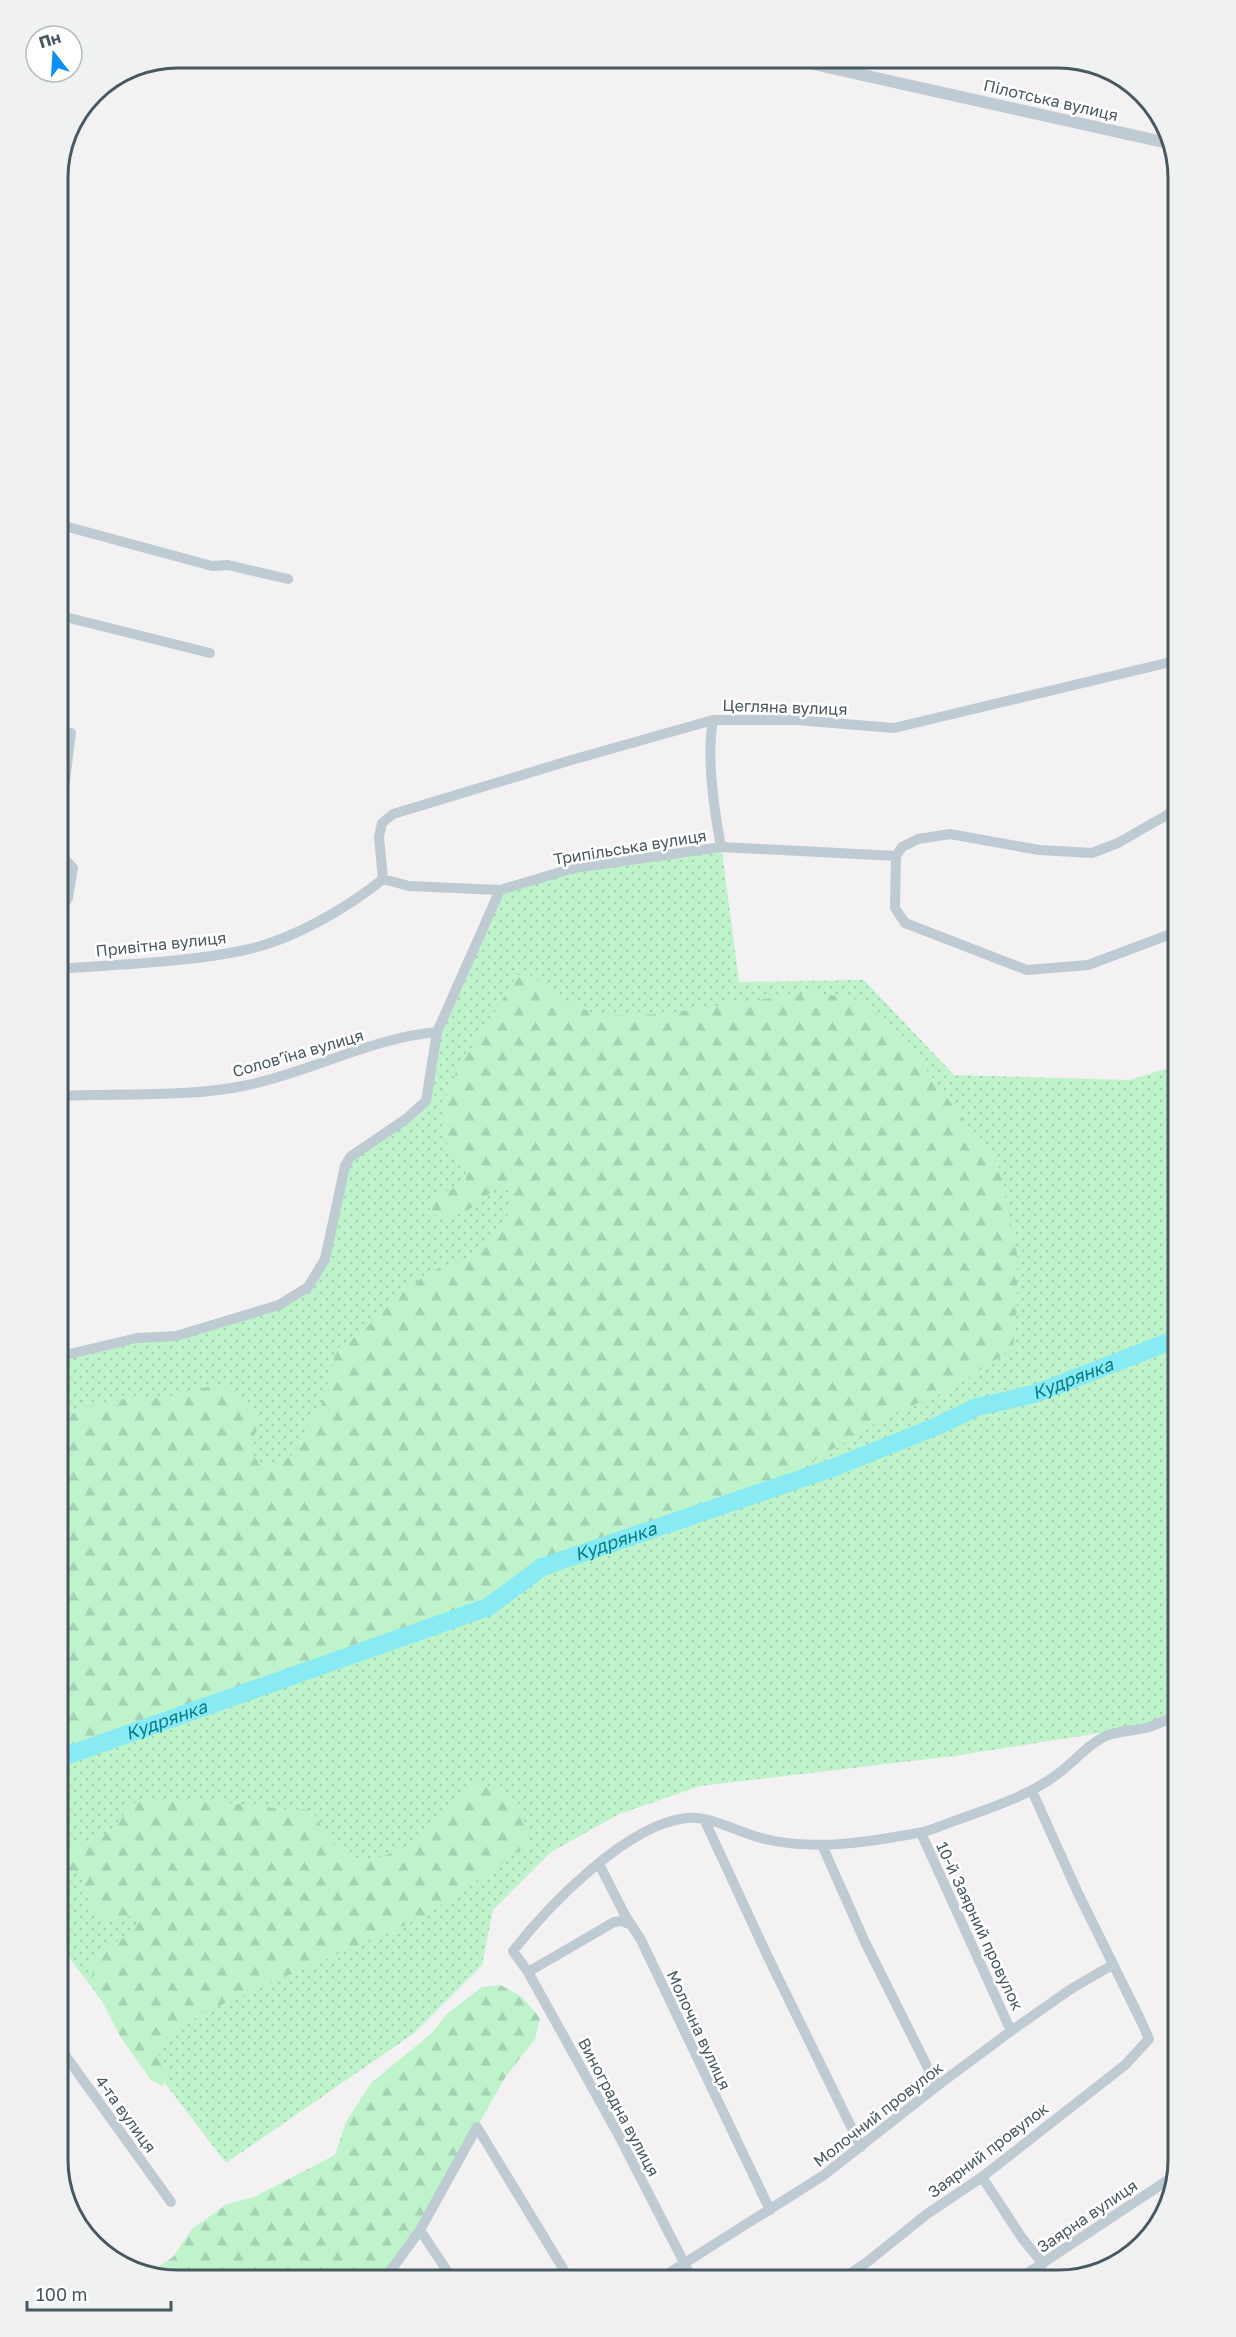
<svg xmlns="http://www.w3.org/2000/svg" width="1236" height="2337" font-family="'Golos Text',sans-serif">
  <style>
    .grass { fill: url(#grass-dots) }
    .forest { fill: url(#forest-firs) }
    .lines { fill: none; stroke-linecap: round; stroke-linejoin: round }
    .river { stroke: #88eaf3; stroke-width: 18 }
    .minor { stroke: #becbd2; stroke-width: 10 }
    .tertiary { stroke: #becbd2; stroke-width: 12 }
    .labels { text-anchor: middle; stroke-width: 5; stroke-linejoin: round; paint-order: stroke }
    .street-label { font-size: 16px; fill: #485861; stroke: #fff }
    .water-label { font-size: 18px; font-style: italic; fill: #067c87; stroke: #fff }
    .rim { fill: none; stroke: #485861; stroke-width: 3 }
  </style>
  <defs>
    <pattern id="grass-dots" width="8" height="8" patternUnits="userSpaceOnUse" patternTransform="scale(1.5)"><rect width="8" height="8" fill="#bef3cc"/><path d="M2 2h.1M6 6h.1" fill="none" stroke="#a5d2b2" stroke-width="1.8" stroke-linecap="round"/></pattern>
    <pattern id="forest-firs" width="22" height="20" patternUnits="userSpaceOnUse" patternTransform="scale(1.5)"><rect width="22" height="20" fill="#bef3cc"/><path d="M5 1l3.5 6h-7zM16 11l3.5 6h-7z" fill="#a5d2b2"/></pattern>
  </defs>
  <rect width="100%" height="100%" fill="#f4f1f2"/>
  <path class="grass" d="M 722,851 L 739,982 L 864,980 L 954,1075 L 1129,1080 L 1179,1065 L 1179,1711 L 1146,1725 L 1106,1732 L 954,1756 L 700,1786 L 619,1814 L 551,1852 L 493,1910 L 482,1965 L 413,2034 L 226,2163 L 57,1942 L 57,1361 L 138,1343 L 311,1290 L 349,1167 L 353,1161 L 430,1103 L 441,1034 L 504,893 L 575,872 Z"/>
  <path class="forest" d="M 517,975 L 530,975 L 559,998 L 600,1016 L 661,1014 L 812,992 L 865,1001 L 918,1059 L 999,1167 L 1017,1253 L 1017,1306 L 1013,1348 L 950,1390 L 891,1414 L 763,1491 L 574,1551 L 546,1562 L 484,1604 L 57,1757 L 57,1424 L 83,1407 L 130,1398 L 156,1398 L 181,1394 L 219,1384 L 238,1397 L 260,1419 L 253,1439 L 253,1455 L 261,1466 L 277,1463 L 293,1454 L 304,1438 L 310,1420 L 319,1413 L 337,1349 L 369,1325 L 411,1285 L 441,1267 L 469,1260 L 495,1237 L 507,1218 L 511,1193 L 499,1184 C 478,1205 464,1220 432,1215 L 429,1207 L 431,1197 C 443,1191 455,1190 466,1181 L 465,1167 L 445,1141 L 445,1098 L 457,1070 L 490,1020 Z
    M 471,1783 L 503,1789 L 526,1825 L 529,1843 L 503,1863 L 423,1917 L 225,2003 L 173,2030 L 155,2049 L 171,2074 L 162,2086 L 151,2080 L 120,2036 L 93,1984 L 92,1961 L 108,1946 L 131,1934 L 138,1923 L 135,1917 C 126,1915 118,1920 110,1919 C 81,1914 92,1890 79,1873 L 70,1874 L 57,1885 L 57,1850 L 90,1842 L 115,1830 L 129,1804 C 190,1791 251,1810 312,1810 L 331,1843 L 349,1857 L 373,1860 L 406,1847 Z
    M 500,1985 L 521,1996 L 540,2018 L 535,2039 L 506,2076 L 424,2220 L 383,2280 L 170,2280 L 149,2273 L 173,2257 L 192,2229 L 227,2204 L 254,2197 L 335,2155 L 346,2122 L 371,2083 L 432,2033 L 447,2014 L 482,1987 Z"/>
  <g class="lines">
    <path class="river" id="s1" d="M 57,1759 L 488,1607 L 542,1567 L 835,1467 L 935,1427 L 977,1407 L 1034,1394 L 1179,1338"/>
    <path class="minor" d="M 57,524 L 212,566 L 228,565 L 288,579
      M 57,615 L 210,653
      M 713,720 C 706,757 714,809 721,847
      M 57,844 L 71,733
      M 896,856 L 895,908 L 905,923 L 1027,970 L 1088,965 L 1179,931
      M 383,879 L 379,837 L 382,823 L 393,814 L 575,759 L 713,720 L 796,720 L 894,728 L 1179,660
      M 57,915 L 68,898 L 73,868 L 57,851
      M 57,969 C 119,964 184,963 245,950 C 292,940 346,909 383,879 L 409,886 L 500,890
      M 57,1096 C 120,1093 187,1098 248,1085 C 309,1072 375,1037 437,1032
      M 57,1357 L 137,1338 L 176,1336 L 279,1305 L 308,1287 L 325,1259 L 345,1166 L 350,1157 L 406,1119 L 426,1101 L 437,1032 L 500,890 L 574,868 L 721,847 L 896,856 L 902,847 L 918,839 L 950,834 L 1039,850 L 1092,853 L 1118,843 L 1179,808
      M 704,1819 L 767,1955 L 861,2147
      M 921,1833 L 1011,2031
      M 822,1845 L 865,1942 L 937,2086
      M 599,1864 L 625,1915 L 641,1940 L 770,2210
      M 528,1972 L 614,1922 L 622,1921 L 631,1925
      M 57,2044 L 171,2202
      M 982,2177 L 1022,2238 L 1043,2264
      M 420,2230 L 453,2280
      M 384,2280 L 420,2230 L 477,2127 L 570,2280
      M 658,2280 L 824,2175 L 937,2086 L 1011,2031 L 1071,1989 L 1112,1965
      M 693,2280 L 618,2134 L 528,1972 L 513,1951 C 549,1905 627,1824 687,1818 C 710,1815 741,1834 765,1839 C 816,1851 868,1842 918,1833 C 931,1831 944,1824 957,1820 C 993,1807 1029,1796 1059,1773 C 1075,1761 1088,1744 1106,1736 C 1117,1731 1133,1731 1146,1728 C 1157,1725 1168,1719 1179,1714
      M 841,2280 L 866,2263 L 927,2214 L 982,2177 L 1125,2065 L 1149,2039 L 1142,2023 L 1077,1891 L 1032,1791
      M 1017,2280 L 1174,2176"/>
    <path class="tertiary" d="M 782,57 L 1172,144"/>
  </g>
  <g class="labels">
    <g class="street-label">
      <text transform="translate(1051 100) rotate(13)" y="6">Пілотська вулиця</text>
      <text transform="translate(785 707) rotate(2)" y="6">Цегляна вулиця</text>
      <text transform="translate(630 847) rotate(-9)" y="6">Трипільська вулиця</text>
      <text transform="translate(161 944) rotate(-6)" y="6">Привітна вулиця</text>
      <text transform="translate(298 1053) rotate(-16)" y="6">Соловʼїна вулиця</text>
      <text transform="translate(980 1926) rotate(65)" y="6">10-й Заярний провулок</text>
      <text transform="translate(699 2030) rotate(65)" y="6">Молочна вулиця</text>
      <text transform="translate(619 2107) rotate(62)" y="6">Виноградна вулиця</text>
      <text transform="translate(126 2114) rotate(54)" y="6">4-та вулиця</text>
      <text transform="translate(878 2114) rotate(-38)" y="6">Молочний провулок</text>
      <text transform="translate(988 2150) rotate(-37)" y="6">Заярний провулок</text>
      <text transform="translate(1087 2216) rotate(-34)" y="6">Заярна вулиця</text>
    </g>
    <g class="water-label">
      <text dy="6" stroke="none"><textPath href="#s1" startOffset="1088">Кудрянка</textPath></text>
      <text dy="6" stroke="none"><textPath href="#s1" startOffset="602">Кудрянка</textPath></text>
      <text dy="6" stroke="none"><textPath href="#s1" startOffset="116">Кудрянка</textPath></text>
    </g>
  </g>
  <path d="M0 0H1236V2337H0ZM178 68H1058A110 110 0 0 1 1168 178V2160A110 110 0 0 1 1058 2270H178A110 110 0 0 1 68 2160V178A110 110 0 0 1 178 68Z" fill="#f0f2f2" fill-rule="evenodd"/>
  <path class="rim" d="M178 68H1058A110 110 0 0 1 1168 178V2160A110 110 0 0 1 1058 2270H178A110 110 0 0 1 68 2160V178A110 110 0 0 1 178 68Z"/>
  <g transform="translate(54 54) rotate(343)"><circle r="28" fill="#ffffff" stroke="#b6bcc0" stroke-width="1.5"/>
  <path d="M0-4.5L10 22L0 15L-10 22Z" fill="#0c8ef3"/>
  <text y="-9" font-size="16" font-weight="bold" text-anchor="middle" fill="#485861">Пн</text>
  </g>
  <path d="M27 2301v9h144v-9" fill="none" stroke="#485861" stroke-width="3"/>
  <text x="36" y="2301" font-size="18" fill="#485861" stroke="#ffffff" stroke-width="4.5" paint-order="stroke">100 m</text>
</svg>
